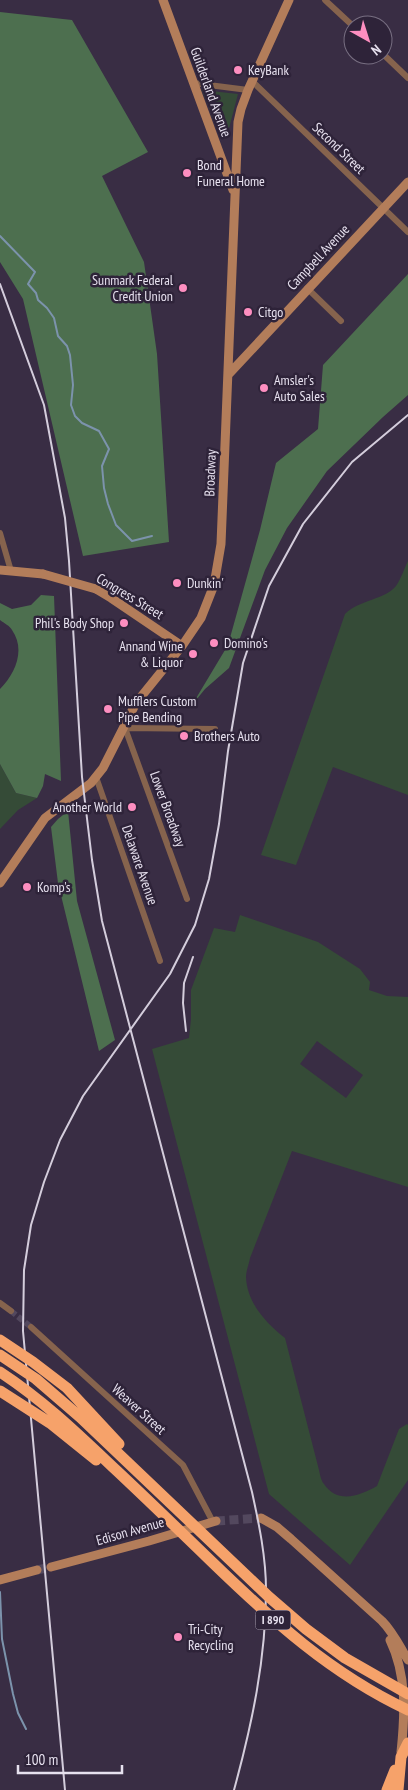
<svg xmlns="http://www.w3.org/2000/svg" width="408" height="1790" font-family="'PT Sans Narrow',sans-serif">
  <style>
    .green { fill: #354b37; fill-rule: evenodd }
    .forest { fill: #4d6f4f }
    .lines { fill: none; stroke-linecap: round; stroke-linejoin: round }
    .stream { stroke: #7c93ac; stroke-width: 2 }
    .street-tunnel { stroke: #53485e; stroke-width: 6; stroke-dasharray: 6 3; stroke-linecap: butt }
    .secondary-tunnel { stroke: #53485e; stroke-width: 9; stroke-dasharray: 9 4.5; stroke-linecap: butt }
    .street { stroke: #86634d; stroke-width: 6 }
    .secondary { stroke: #b37d5a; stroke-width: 9 }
    .highway { stroke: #f6a26a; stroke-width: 11 }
    .rail { stroke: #d4cddc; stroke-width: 2 }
    .secondary-bridge { stroke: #b37d5a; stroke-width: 9 }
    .highway-bridge { stroke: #f6a26a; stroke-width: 11 }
    .poi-dot { fill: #fd8ec0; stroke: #2e2339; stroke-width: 2 }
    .labels { text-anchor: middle; stroke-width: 5; stroke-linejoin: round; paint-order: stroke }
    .shield { fill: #2e2339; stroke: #b0a8b8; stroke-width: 1 }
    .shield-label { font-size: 12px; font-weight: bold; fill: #e7e1ef }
    .poi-label { font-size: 14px; fill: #e7e1ef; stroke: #2e2339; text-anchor: start }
    .street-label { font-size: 14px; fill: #e7e1ef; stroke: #2e2339 }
  </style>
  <rect width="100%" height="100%" fill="#392d44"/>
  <path class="green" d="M 202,90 L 238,94 L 227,136 L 221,137 Z
    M 408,561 L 408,795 L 333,767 L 296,865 L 261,855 L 345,614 C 359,600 386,599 396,586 C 401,579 404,569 408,561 Z
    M 0,764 L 16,793 L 37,798 L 18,810 L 0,829 Z
    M 240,915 L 318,942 L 360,969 L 370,982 L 369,990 L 387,996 L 408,997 L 408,1187 L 292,1151 L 250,1258 C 249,1264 246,1271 246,1277 C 247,1303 266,1323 285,1338 L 319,1470 C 320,1474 321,1481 324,1484 C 338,1505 361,1495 377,1486 L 399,1429 L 407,1424 L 408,1425 L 408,1480 L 350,1565 L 269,1494 L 152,1049 L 189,1038 L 191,1019 L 191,990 L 214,928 L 235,932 ZM 317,1041 L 363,1075 L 346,1098 L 300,1064 Z"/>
  <path class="forest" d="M 0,12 L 72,20 L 148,152 L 102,176 L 144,262 L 157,354 L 169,542 L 83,556 L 23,299 L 0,262 Z
    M 408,274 L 408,395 L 383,417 L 327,471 L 287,528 L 265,570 L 229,668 L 205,689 L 192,705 L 228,645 L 260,530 L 276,463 L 318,429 L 323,365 Z
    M 41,595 L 54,596 L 61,781 L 45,774 L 43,786 L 37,798 L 16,793 L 0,764 L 0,689 C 15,674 26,650 12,630 C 10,626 4,623 0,620 L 0,603 L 12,609 L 31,605 Z
    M 68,811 L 77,901 L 115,1040 L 99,1051 L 58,883 L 51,827 L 58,819 Z"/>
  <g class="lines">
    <path class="stream" d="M 0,236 L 35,272 L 28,284 L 36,293 L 38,300 L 47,308 L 54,318 L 58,336 L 67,346 L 70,355 L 73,385 L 71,405 L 75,416 L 82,423 L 99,431 L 109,449 L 102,466 L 104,488 L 108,504 L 116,525 L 132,541 L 152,536
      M 0,1592 L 2,1639 L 13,1694 L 18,1713 L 26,1729"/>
    <path class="street-tunnel" d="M 11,1311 L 31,1327"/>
    <path class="secondary-tunnel" d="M 216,1521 L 261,1518
      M 37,1570 L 51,1567"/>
    <path class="street" d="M 325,0 L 353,26
      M 383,54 L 408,78
      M 253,82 L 408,232
      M 193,83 L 248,90
      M 307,288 L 341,321
      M 0,533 L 11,571
      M 96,777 L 160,961
      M 187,899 L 125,728 L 215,729
      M 0,1303 L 11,1311
      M 31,1327 L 183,1465 L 213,1522"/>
    <path class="secondary" d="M 163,0 L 233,190
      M 228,375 L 408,182
      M 0,570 L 43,574
      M 96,589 L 111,598 L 182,646
      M 0,883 L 45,818 L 91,783 L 103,768 L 136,703 L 182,646 L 201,618 L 214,585 L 221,544 L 238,122 L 241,109 L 248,90 L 289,0
      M 261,1518 L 277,1527 L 291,1539 L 382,1621 C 393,1632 400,1647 408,1660
      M 51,1567 L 149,1541 L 216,1521
      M 0,1580 L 37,1570
      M 390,1640 C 407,1675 405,1714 401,1752"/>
    <path class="highway" d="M 387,1790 L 395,1770
      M 398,1790 L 401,1757 L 408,1743"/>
    <path class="rail" d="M 0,284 L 44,405 L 65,518 L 69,561 L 82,777 L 92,860 L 102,921 L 252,1492 C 259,1524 266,1557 266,1590 C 266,1659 252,1724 234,1790
      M 186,1031 L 183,1003 L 184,983 L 193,957
      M 65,1790 L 23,1331 L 24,1270 L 31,1225 L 44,1182 L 60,1140 L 83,1096 L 170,974 L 195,925 L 209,879 L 219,824 L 228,751 L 243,663 L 269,586 L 303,524 L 352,462 L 408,415"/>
    <path class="secondary-bridge" d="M 43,574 L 96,589"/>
    <path class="highway-bridge" d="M 0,1340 L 33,1362 L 67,1388 L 119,1444
      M 0,1355 L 36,1379 L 80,1417 L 269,1597 L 306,1629 L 345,1658 L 408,1694
      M 0,1372 C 43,1400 79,1435 116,1470 C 148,1500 180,1531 212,1562 C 272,1620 331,1674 408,1710
      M 0,1391 L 50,1423 L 96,1460"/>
  </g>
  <g class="poi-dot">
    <circle cx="238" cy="70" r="5"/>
    <circle cx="187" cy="173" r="5"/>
    <circle cx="183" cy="288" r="5"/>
    <circle cx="248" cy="312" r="5"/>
    <circle cx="264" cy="388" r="5"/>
    <circle cx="177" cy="583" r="5"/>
    <circle cx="124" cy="623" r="5"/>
    <circle cx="214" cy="643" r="5"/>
    <circle cx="193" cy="654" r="5"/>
    <circle cx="108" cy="709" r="5"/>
    <circle cx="184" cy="736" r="5"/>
    <circle cx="132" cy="807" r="5"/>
    <circle cx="27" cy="887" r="5"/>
    <circle cx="178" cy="1637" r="5"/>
  </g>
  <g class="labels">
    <rect class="shield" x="255.5" y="1610.5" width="35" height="19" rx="4"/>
    <g class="shield-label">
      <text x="273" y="1624">I 890</text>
    </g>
    <g class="poi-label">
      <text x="248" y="75">KeyBank</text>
      <text x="197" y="170">Bond<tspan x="197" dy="16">Funeral Home</tspan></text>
      <text x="173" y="285" text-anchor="end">Sunmark Federal<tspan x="173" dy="16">Credit Union</tspan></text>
      <text x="258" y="317">Citgo</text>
      <text x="274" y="385">Amsler's<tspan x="274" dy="16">Auto Sales</tspan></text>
      <text x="187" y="588">Dunkin'</text>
      <text x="114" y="628" text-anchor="end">Phil's Body Shop</text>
      <text x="224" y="648">Domino's</text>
      <text x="183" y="651" text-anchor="end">Annand Wine<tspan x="183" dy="16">&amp; Liquor</tspan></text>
      <text x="118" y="706">Mufflers Custom<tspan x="118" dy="16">Pipe Bending</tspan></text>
      <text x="194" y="741">Brothers Auto</text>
      <text x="122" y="812" text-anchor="end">Another World</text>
      <text x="37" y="892">Komp's</text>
      <text x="188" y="1634">Tri-City<tspan x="188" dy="16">Recycling</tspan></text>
    </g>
    <g class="street-label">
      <text transform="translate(211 92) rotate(70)" y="5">Guilderland Avenue</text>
      <text transform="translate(339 148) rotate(44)" y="5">Second Street</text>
      <text transform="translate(318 257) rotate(-47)" y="5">Campbell Avenue</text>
      <text transform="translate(210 473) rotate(-88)" y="5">Broadway</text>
      <text transform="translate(130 596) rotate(31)" y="5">Congress Street</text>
      <text transform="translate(168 809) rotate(70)" y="5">Lower Broadway</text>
      <text transform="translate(140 865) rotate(71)" y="5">Delaware Avenue</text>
      <text transform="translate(139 1409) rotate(42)" y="5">Weaver Street</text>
      <text transform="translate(130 1531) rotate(-16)" y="5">Edison Avenue</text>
    </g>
  </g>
  <g transform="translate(368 40) rotate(141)"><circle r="24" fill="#2e2339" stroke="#786f82"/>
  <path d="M0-4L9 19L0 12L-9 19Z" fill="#fd8ec0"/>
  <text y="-8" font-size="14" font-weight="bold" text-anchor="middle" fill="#e7e1ef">N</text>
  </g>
  <path d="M18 1765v8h104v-8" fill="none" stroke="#e7e1ef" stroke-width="2.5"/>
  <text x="25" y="1765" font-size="15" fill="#e7e1ef" stroke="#2e2339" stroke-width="4" paint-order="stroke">100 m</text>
</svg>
